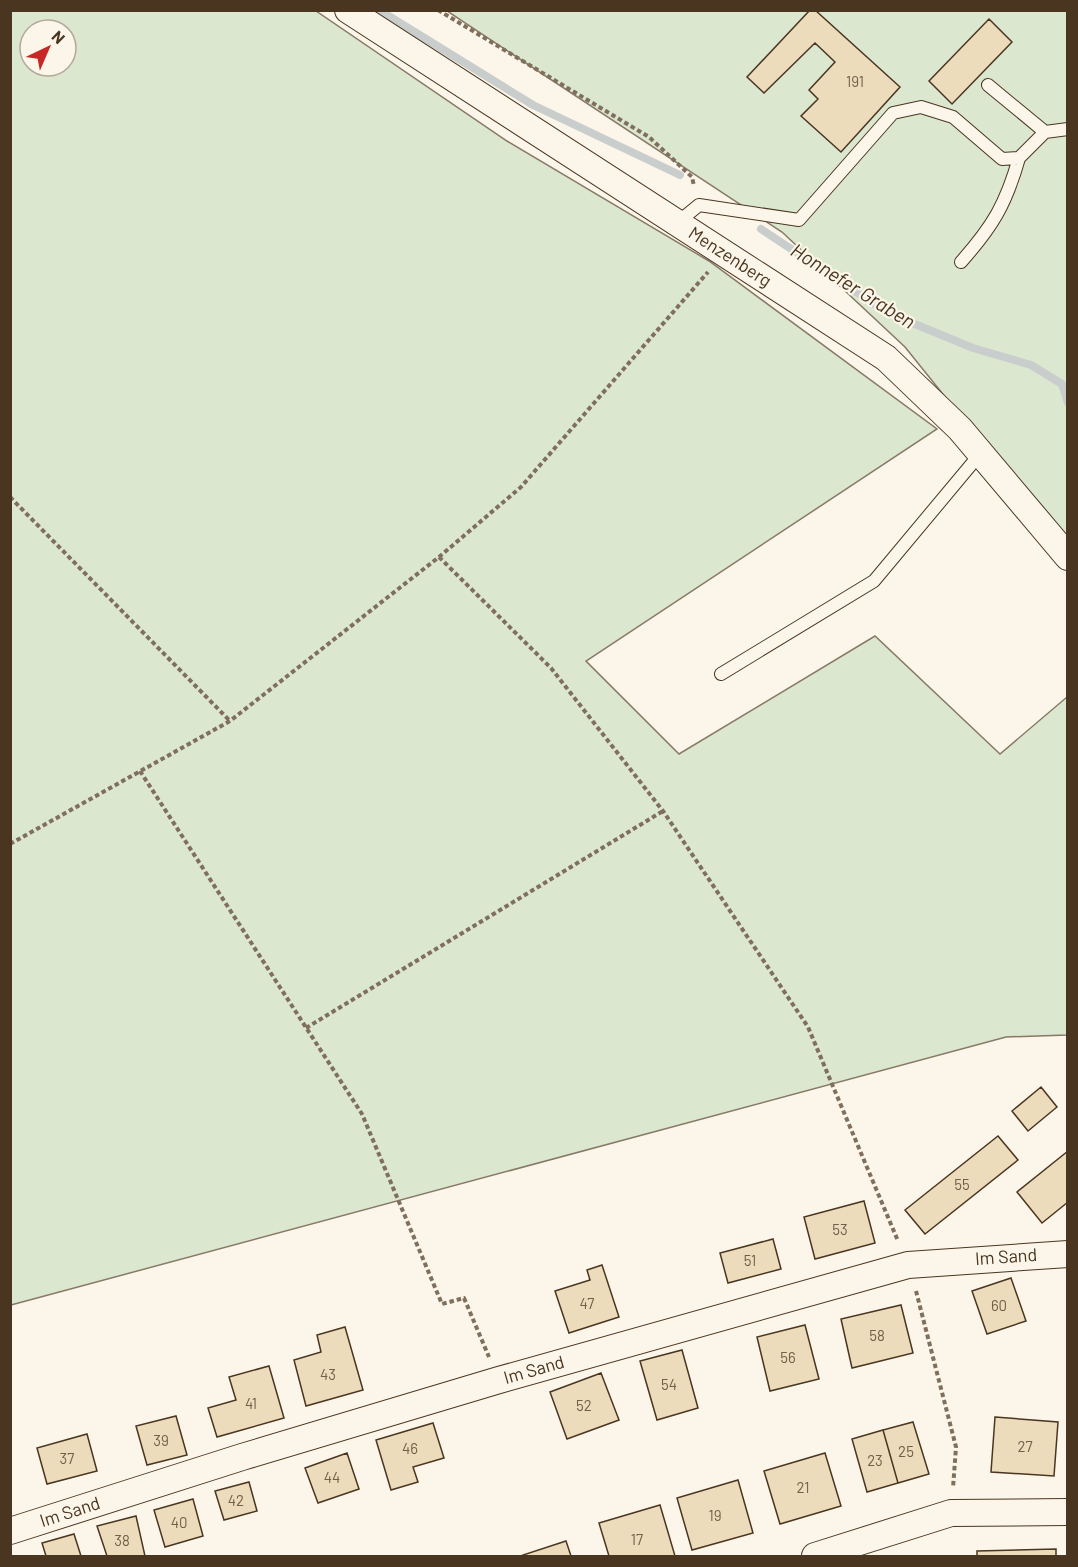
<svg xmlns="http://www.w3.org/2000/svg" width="1078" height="1567" font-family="Barlow,sans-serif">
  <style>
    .green { fill: #dce7d0; stroke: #887966; stroke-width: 1.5; fill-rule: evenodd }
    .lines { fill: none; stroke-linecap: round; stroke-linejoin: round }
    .stream { stroke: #c9cecd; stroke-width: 8 }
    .building { fill: #ecdcbc; stroke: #4a3520; stroke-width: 1.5 }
    .service-casing { stroke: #4a3520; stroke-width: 14 }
    .minor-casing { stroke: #4a3520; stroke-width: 28 }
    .path { stroke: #7f6f5c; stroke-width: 4; stroke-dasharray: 4.5 3; stroke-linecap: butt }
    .service { stroke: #fbf6e9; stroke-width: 12 }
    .minor { stroke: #fbf6e9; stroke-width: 26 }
    .labels { text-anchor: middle; stroke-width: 4.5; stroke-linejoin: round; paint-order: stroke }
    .number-label { font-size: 15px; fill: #725f47 }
    .street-label { font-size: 18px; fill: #4a3520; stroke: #fbf6e9 }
    .water-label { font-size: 20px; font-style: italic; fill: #4a3520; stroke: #fbf6e9 }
  </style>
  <rect width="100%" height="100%" fill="#fbf6e9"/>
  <path class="green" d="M 11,10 L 316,11 L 507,141 L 709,261 L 937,429 L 586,661 L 679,754 L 875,636 L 1000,754 L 1067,697 L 1067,1035 L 1006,1037 L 11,1305 ZM 30,30 L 66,30 L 66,66 L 30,66 Z
    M 447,11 L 1067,11 L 1067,541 L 1049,526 L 905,347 L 782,232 Z"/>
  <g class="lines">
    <path class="stream" d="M 379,10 L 533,105 L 680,175
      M 761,229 L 888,313 L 973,348 L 1031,365 L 1062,384 L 1068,403"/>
  </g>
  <path class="building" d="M 810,10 L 815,10 L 900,87 L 841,152 L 801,116 L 818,99 L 809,90 L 835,62 L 815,43 L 764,93 L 747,77 Z
    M 989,19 L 1012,42 L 952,104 L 929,81 Z
    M 1041,1087 L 1057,1107 L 1028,1131 L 1012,1111 Z
    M 998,1136 L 1018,1160 L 925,1234 L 905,1210 Z
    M 1068,1151 L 1068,1202 L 1042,1223 L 1017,1192 Z
    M 864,1201 L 875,1243 L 815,1259 L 804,1217 Z
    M 773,1239 L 781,1269 L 728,1283 L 720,1253 Z
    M 602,1265 L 619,1317 L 569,1333 L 555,1291 L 590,1280 L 587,1270 Z
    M 1011,1278 L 1026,1321 L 987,1334 L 972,1291 Z
    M 901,1305 L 913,1353 L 852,1368 L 841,1319 Z
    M 805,1325 L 819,1379 L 770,1391 L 757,1337 Z
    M 345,1327 L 363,1390 L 306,1406 L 294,1360 L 321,1352 L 317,1335 Z
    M 682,1350 L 698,1408 L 657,1420 L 640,1361 Z
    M 269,1366 L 284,1418 L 217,1437 L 208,1408 L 236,1400 L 229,1377 Z
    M 601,1373 L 619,1420 L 567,1439 L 550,1392 Z
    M 176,1416 L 187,1455 L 147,1465 L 136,1426 Z
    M 995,1417 L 1058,1422 L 1054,1476 L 991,1472 Z
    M 913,1422 L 929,1474 L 898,1483 L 883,1430 Z
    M 433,1423 L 444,1458 L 413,1467 L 418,1482 L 391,1490 L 376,1440 Z
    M 883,1430 L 898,1483 L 867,1492 L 852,1439 Z
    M 87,1434 L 97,1471 L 47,1484 L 37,1448 Z
    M 347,1453 L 359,1489 L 318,1503 L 305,1468 Z
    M 825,1453 L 841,1506 L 780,1524 L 764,1471 Z
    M 738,1480 L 753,1533 L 692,1550 L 677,1498 Z
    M 249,1482 L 257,1511 L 224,1520 L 215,1491 Z
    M 193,1499 L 203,1536 L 165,1547 L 154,1510 Z
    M 660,1505 L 675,1556 L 609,1556 L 599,1523 Z
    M 136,1516 L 145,1556 L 107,1556 L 97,1526 Z
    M 74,1534 L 81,1556 L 46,1556 L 42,1543 Z
    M 566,1541 L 571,1556 L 524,1556 L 523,1555 Z
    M 1056,1549 L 1056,1556 L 977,1556 L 977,1551 Z"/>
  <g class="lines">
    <defs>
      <path id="service" d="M 988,85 L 1045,132
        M 677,223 L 699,205 L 799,220 L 893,113 L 921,107 L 953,117 L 1002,159 L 1019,158 L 1045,132 L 1068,129
        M 961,262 C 993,226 1006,204 1019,158
        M 721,674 L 874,581 L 980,454"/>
      <path id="minor" d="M 348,10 L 886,358 L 960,429 L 1068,557
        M 10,1531 L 242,1457 L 499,1380 L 908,1265 L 1068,1254
        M 815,1556 L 951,1513 L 1068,1512"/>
    </defs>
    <use href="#service" class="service-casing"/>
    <use href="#minor" class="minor-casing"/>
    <path class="path" d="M 438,10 L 649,137 L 692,177 L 694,186
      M 10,497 L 230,721
      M 439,557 L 551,668 L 663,811 L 808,1027 L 898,1241
      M 140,771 L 362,1114 L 442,1304 L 464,1298 L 489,1357
      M 10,844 L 230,721 L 439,557 L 521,487 L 708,272
      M 306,1028 L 663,811
      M 916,1291 L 956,1447 L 953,1488"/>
    <use href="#service" class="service"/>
    <use href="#minor" class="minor"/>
  </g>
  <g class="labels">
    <g class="number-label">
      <text x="855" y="87">191</text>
      <text x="962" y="1190">55</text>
      <text x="840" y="1235">53</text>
      <text x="750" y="1266">51</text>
      <text x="587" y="1309">47</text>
      <text x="999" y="1311">60</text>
      <text x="877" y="1341">58</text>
      <text x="788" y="1363">56</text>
      <text x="328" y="1380">43</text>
      <text x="669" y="1390">54</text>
      <text x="251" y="1409">41</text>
      <text x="584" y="1411">52</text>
      <text x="161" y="1446">39</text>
      <text x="1025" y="1452">27</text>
      <text x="410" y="1454">46</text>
      <text x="906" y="1457">25</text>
      <text x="67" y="1464">37</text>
      <text x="875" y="1466">23</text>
      <text x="332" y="1483">44</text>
      <text x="803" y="1493">21</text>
      <text x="236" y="1506">42</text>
      <text x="715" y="1521">19</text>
      <text x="179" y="1528">40</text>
      <text x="637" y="1545">17</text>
      <text x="122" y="1546">38</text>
    </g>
    <g class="street-label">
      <text transform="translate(730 257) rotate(33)" y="6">Menzenberg</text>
      <text transform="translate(1006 1257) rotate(-4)" y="6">Im Sand</text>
      <text transform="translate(534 1370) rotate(-16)" y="6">Im Sand</text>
      <text transform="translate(70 1512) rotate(-18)" y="6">Im Sand</text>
    </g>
    <g class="water-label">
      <text transform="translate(853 286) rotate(32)" y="7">Honnefer Graben</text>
    </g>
  </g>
  <rect width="1078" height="1567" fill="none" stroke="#4a3520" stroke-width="24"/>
  <g transform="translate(48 48) rotate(44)"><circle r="28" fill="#fbf6e9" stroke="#b4a999" stroke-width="1.5"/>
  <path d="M0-4.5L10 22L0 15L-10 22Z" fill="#c62828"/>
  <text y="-9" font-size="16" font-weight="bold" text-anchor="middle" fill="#4a3520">N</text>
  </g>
</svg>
